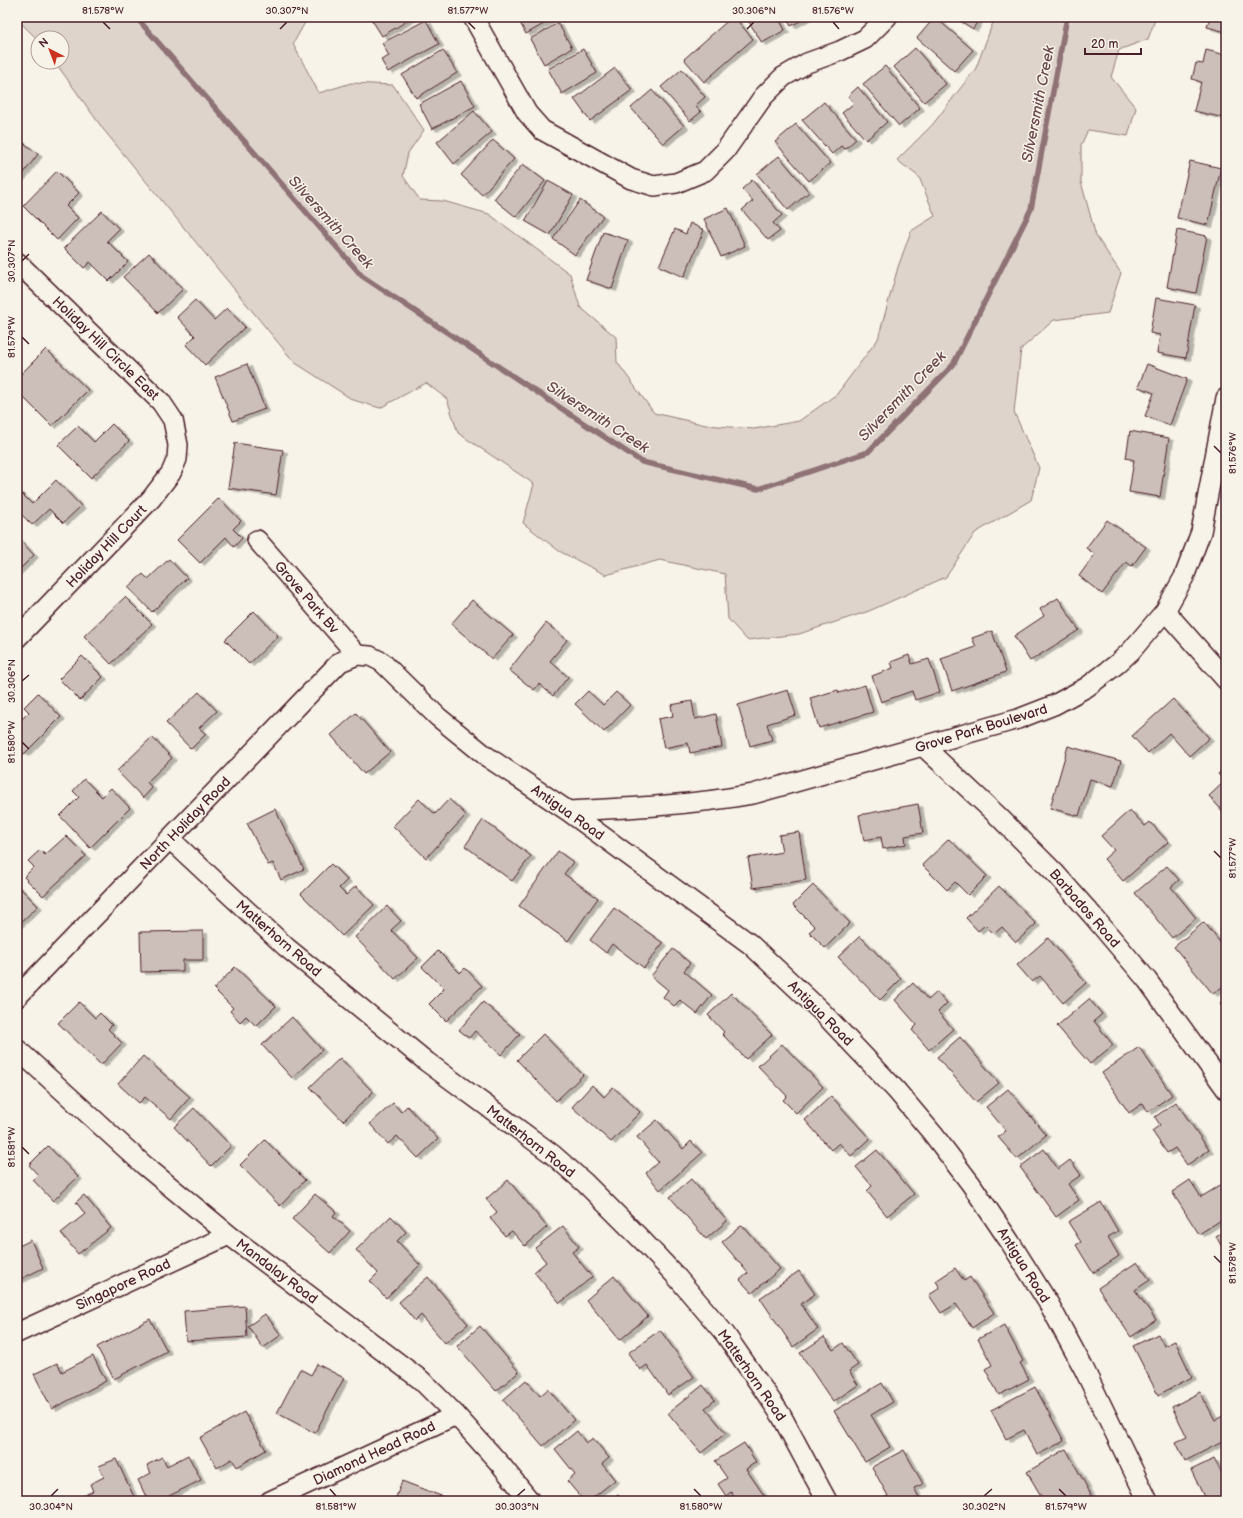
<svg xmlns="http://www.w3.org/2000/svg" width="1243" height="1518" font-family="'Balsamiq Sans',sans-serif">
  <style>
    .green { fill: #ded4cc; stroke: #947a7c }
    .lines { fill: none; stroke-linecap: round; stroke-linejoin: round }
    .stream { stroke: #8e7275; stroke-width: 5.5 }
    .building { fill: #ccbfb9; stroke: #4a1f2b; filter: url(#shadow) }
    .minor-casing { stroke: #4a1f2b; stroke-width: 22 }
    .minor { stroke: #f7f3e8; stroke-width: 19 }
    .ticks { fill: none; stroke: #4a1f2b; stroke-width: 1.5 }
    .labels { text-anchor: middle; stroke-width: 3; stroke-linejoin: round; paint-order: stroke }
    .street-label { font-size: 14px; fill: #4a1f2b; stroke: #f7f3e8 }
    .water-label { font-size: 15px; font-style: italic; fill: #6c4950; stroke: #f7f3e8 }
    .neatline { fill: none; stroke: #4a1f2b; stroke-width: 1.5 }
    .ticks-label { font-size: 10px; text-anchor: middle; fill: #4a1f2b }
  </style>
  <defs>
    <filter id="shadow"><feDropShadow dx="4.5" dy="2.5" stdDeviation="0" flood-color="#0004"/></filter>
  </defs>
  <rect width="100%" height="100%" fill="#f7f3e8"/>
  <filter id="ink" filterUnits="userSpaceOnUse"><feTurbulence type="fractalNoise" baseFrequency=".025" numOctaves="2"/><feDisplacementMap in="SourceGraphic" scale="8" xChannelSelector="R" yChannelSelector="G"/><feConvolveMatrix kernelMatrix="1 2 1 2 8 2 1 2 1" color-interpolation-filters="sRGB"/></filter>
  <g filter="url(#ink)">
    <path class="green" d="M 17,17 L 308,17 L 293,44 L 319,93 L 351,83 L 393,85 L 424,130 L 408,153 L 403,176 L 420,200 L 443,201 L 489,214 L 570,274 L 580,307 L 616,337 L 617,362 L 654,413 L 706,425 L 754,429 L 799,421 L 837,394 L 878,339 L 898,267 L 911,231 L 935,216 L 919,177 L 897,160 L 933,124 L 976,68 L 995,17 L 1156,17 L 1148,39 L 1119,50 L 1111,77 L 1136,108 L 1128,136 L 1088,130 L 1081,145 L 1081,182 L 1096,236 L 1121,273 L 1108,313 L 1054,320 L 1021,349 L 1014,412 L 1039,468 L 1031,500 L 975,533 L 946,577 L 869,611 L 799,634 L 747,640 L 728,619 L 725,574 L 660,560 L 606,575 L 559,551 L 523,523 L 534,484 L 458,433 L 447,399 L 426,383 L 380,408 L 353,400 L 294,362 L 103,129 L 55,62 L 62,62 L 62,38 L 38,38 L 38,40 L 17,19 Z"/>
    <g class="lines">
      <path class="stream" d="M 136,17 L 362,276 L 642,462 L 758,489 L 868,452 L 953,365 L 1031,209 L 1067,17"/>
    </g>
    <path class="building" d="M 370,17 L 414,17 L 382,36 Z
      M 517,17 L 556,17 L 526,34 Z
      M 732,17 L 734,17 L 753,39 L 704,82 L 684,59 Z
      M 746,17 L 778,17 L 785,30 L 762,43 Z
      M 786,17 L 807,17 L 791,26 Z
      M 935,17 L 973,50 L 954,71 L 917,38 Z
      M 954,17 L 980,17 L 973,29 Z
      M 1210,17 L 1226,17 L 1226,32 L 1207,27 Z
      M 426,20 L 439,44 L 388,72 L 381,60 L 389,56 L 382,43 Z
      M 558,23 L 572,48 L 544,64 L 530,39 Z
      M 915,48 L 946,84 L 924,102 L 894,67 Z
      M 583,49 L 597,73 L 562,94 L 548,69 Z
      M 443,50 L 457,73 L 416,98 L 402,75 Z
      M 1206,50 L 1226,55 L 1226,110 L 1224,118 L 1194,111 L 1201,82 L 1192,79 L 1196,63 L 1203,64 Z
      M 885,66 L 920,108 L 899,126 L 863,84 Z
      M 615,68 L 632,90 L 590,121 L 574,99 Z
      M 682,69 L 705,97 L 695,106 L 701,112 L 690,121 L 661,87 Z
      M 461,81 L 475,106 L 432,129 L 419,104 Z
      M 858,87 L 887,122 L 866,140 L 842,113 L 854,103 L 848,96 Z
      M 652,90 L 684,126 L 663,144 L 631,108 Z
      M 824,102 L 856,139 L 845,149 L 841,146 L 832,154 L 802,120 Z
      M 474,111 L 492,132 L 454,164 L 437,142 Z
      M 796,124 L 830,163 L 809,181 L 775,142 Z
      M 17,138 L 38,154 L 20,178 L 17,176 Z
      M 493,140 L 514,159 L 482,195 L 461,175 Z
      M 779,156 L 809,192 L 788,210 L 757,174 Z
      M 1190,161 L 1221,168 L 1208,225 L 1177,218 Z
      M 523,164 L 545,181 L 516,217 L 494,199 Z
      M 57,171 L 79,193 L 66,206 L 78,218 L 57,240 L 23,206 Z
      M 752,180 L 782,215 L 773,223 L 780,231 L 768,240 L 742,210 L 753,201 L 742,189 Z
      M 548,181 L 573,195 L 550,235 L 525,221 Z
      M 580,200 L 603,216 L 575,255 L 553,239 Z
      M 728,208 L 745,246 L 721,257 L 704,219 Z
      M 102,211 L 119,229 L 107,241 L 128,262 L 109,281 L 90,262 L 84,268 L 64,248 Z
      M 690,223 L 704,230 L 684,277 L 659,266 L 675,229 L 686,234 Z
      M 1177,230 L 1207,236 L 1196,293 L 1167,287 Z
      M 603,232 L 628,240 L 612,289 L 586,280 Z
      M 149,253 L 183,289 L 158,313 L 123,277 Z
      M 1156,298 L 1195,305 L 1186,358 L 1157,353 L 1160,335 L 1150,333 Z
      M 195,300 L 214,320 L 227,308 L 245,327 L 205,365 L 186,345 L 195,336 L 177,317 Z
      M 46,349 L 88,390 L 52,426 L 17,391 L 17,378 Z
      M 247,364 L 265,409 L 233,421 L 215,377 Z
      M 1147,364 L 1187,379 L 1170,425 L 1145,416 L 1154,393 L 1138,387 Z
      M 112,424 L 129,441 L 91,478 L 58,445 L 78,426 L 94,442 Z
      M 1130,431 L 1169,438 L 1160,497 L 1129,492 L 1134,460 L 1126,458 Z
      M 235,443 L 283,450 L 276,495 L 228,488 Z
      M 56,480 L 81,506 L 63,523 L 49,509 L 32,525 L 17,510 L 17,492 L 19,491 L 32,504 Z
      M 219,498 L 241,521 L 233,529 L 242,538 L 234,547 L 226,537 L 200,563 L 177,540 Z
      M 1107,520 L 1146,547 L 1132,566 L 1126,562 L 1102,594 L 1079,576 L 1095,554 L 1086,548 Z
      M 17,537 L 34,555 L 17,572 Z
      M 169,559 L 187,578 L 152,612 L 128,587 L 143,574 L 148,579 Z
      M 125,597 L 152,624 L 111,664 L 84,636 Z
      M 1058,598 L 1079,630 L 1030,661 L 1014,636 L 1044,616 L 1040,609 Z
      M 472,600 L 513,635 L 492,659 L 451,624 Z
      M 254,611 L 278,636 L 249,664 L 225,640 Z
      M 546,623 L 567,640 L 550,661 L 568,677 L 553,696 L 539,684 L 534,690 L 509,670 Z
      M 992,631 L 1006,672 L 952,691 L 941,659 L 976,647 L 972,638 Z
      M 909,655 L 912,664 L 929,659 L 940,692 L 915,700 L 912,691 L 881,702 L 872,676 L 893,668 L 891,662 Z
      M 82,656 L 103,677 L 80,700 L 59,679 Z
      M 865,685 L 873,712 L 819,728 L 810,698 L 838,690 L 839,693 Z
      M 788,690 L 796,715 L 767,724 L 772,740 L 750,746 L 738,705 Z
      M 588,691 L 603,705 L 616,692 L 630,705 L 604,732 L 575,704 Z
      M 199,692 L 217,711 L 199,728 L 206,734 L 191,749 L 166,723 Z
      M 38,693 L 61,717 L 24,754 L 17,748 L 17,718 L 20,721 L 29,712 L 24,707 Z
      M 1173,699 L 1209,738 L 1189,756 L 1169,733 L 1148,753 L 1132,736 Z
      M 692,701 L 695,719 L 716,714 L 722,747 L 690,753 L 688,743 L 664,748 L 658,719 L 673,716 L 671,705 Z
      M 356,713 L 390,752 L 364,774 L 331,735 Z
      M 152,737 L 172,758 L 147,782 L 152,788 L 143,798 L 117,771 Z
      M 1068,746 L 1121,761 L 1113,786 L 1090,779 L 1079,816 L 1050,808 Z
      M 1226,766 L 1226,815 L 1209,796 L 1225,781 L 1218,774 Z
      M 84,779 L 102,797 L 111,788 L 130,808 L 90,848 L 60,816 L 79,797 L 73,791 Z
      M 419,799 L 435,814 L 449,799 L 466,815 L 426,858 L 393,826 Z
      M 918,804 L 923,833 L 905,836 L 906,844 L 883,849 L 881,837 L 864,840 L 859,815 Z
      M 275,809 L 304,869 L 281,880 L 273,863 L 268,865 L 247,823 Z
      M 1130,810 L 1145,826 L 1150,822 L 1168,842 L 1123,881 L 1104,859 L 1114,850 L 1101,836 Z
      M 483,820 L 531,856 L 512,881 L 465,846 Z
      M 799,832 L 806,880 L 753,888 L 748,858 L 782,852 L 779,835 Z
      M 66,836 L 86,856 L 43,896 L 24,877 L 34,867 L 28,861 L 40,850 L 45,855 Z
      M 949,839 L 987,876 L 968,895 L 955,882 L 947,890 L 922,865 Z
      M 558,851 L 573,862 L 564,874 L 598,898 L 568,941 L 519,906 Z
      M 331,864 L 347,880 L 339,888 L 346,895 L 356,886 L 374,905 L 342,936 L 301,894 Z
      M 1167,866 L 1179,880 L 1171,887 L 1196,918 L 1172,938 L 1135,893 Z
      M 17,885 L 38,906 L 17,926 Z
      M 813,885 L 850,923 L 825,948 L 809,932 L 815,927 L 793,905 Z
      M 999,886 L 1036,924 L 1016,942 L 1002,927 L 994,934 L 985,925 L 978,931 L 966,918 Z
      M 387,906 L 401,921 L 391,930 L 418,958 L 395,979 L 355,937 Z
      M 614,908 L 663,943 L 644,968 L 612,944 L 606,953 L 590,940 Z
      M 1204,922 L 1226,950 L 1226,984 L 1213,994 L 1174,947 Z
      M 203,931 L 203,960 L 183,960 L 183,971 L 141,972 L 140,932 Z
      M 860,936 L 901,979 L 880,1000 L 838,957 Z
      M 1048,938 L 1086,983 L 1063,1003 L 1040,976 L 1032,982 L 1017,965 Z
      M 673,949 L 690,963 L 684,971 L 712,995 L 697,1014 L 680,1000 L 674,1006 L 663,997 L 668,990 L 651,976 Z
      M 438,951 L 460,973 L 465,968 L 482,986 L 446,1021 L 429,1004 L 444,989 L 422,967 Z
      M 235,967 L 276,1006 L 256,1026 L 246,1016 L 240,1022 L 230,1011 L 233,1008 L 214,989 Z
      M 913,983 L 928,1000 L 937,992 L 947,1003 L 938,1012 L 953,1029 L 929,1050 L 912,1030 L 917,1025 L 895,1000 Z
      M 731,993 L 772,1035 L 746,1059 L 722,1034 L 724,1032 L 708,1015 Z
      M 1226,998 L 1226,1010 L 1220,1003 Z
      M 1089,999 L 1102,1014 L 1094,1021 L 1113,1045 L 1090,1064 L 1057,1026 Z
      M 79,1002 L 95,1018 L 100,1013 L 112,1025 L 108,1029 L 122,1043 L 101,1065 L 58,1023 Z
      M 483,1002 L 520,1034 L 501,1055 L 475,1031 L 469,1038 L 459,1030 Z
      M 292,1017 L 322,1050 L 292,1078 L 262,1045 Z
      M 543,1034 L 583,1075 L 556,1101 L 517,1060 Z
      M 960,1037 L 999,1083 L 976,1102 L 937,1057 Z
      M 782,1044 L 823,1087 L 796,1113 L 783,1100 L 787,1096 L 758,1066 Z
      M 1139,1047 L 1172,1095 L 1148,1112 L 1143,1103 L 1129,1113 L 1102,1073 Z
      M 143,1056 L 190,1097 L 171,1119 L 145,1097 L 139,1103 L 118,1084 Z
      M 340,1058 L 373,1092 L 343,1121 L 310,1087 Z
      M 592,1085 L 604,1097 L 613,1087 L 640,1112 L 611,1142 L 572,1107 Z
      M 1008,1089 L 1046,1135 L 1017,1159 L 998,1137 L 1006,1131 L 986,1107 Z
      M 831,1096 L 870,1139 L 851,1156 L 839,1143 L 831,1150 L 805,1120 Z
      M 1176,1102 L 1209,1150 L 1187,1165 L 1175,1148 L 1167,1153 L 1152,1131 L 1160,1125 L 1155,1117 Z
      M 393,1103 L 401,1112 L 407,1106 L 438,1139 L 418,1158 L 397,1136 L 388,1144 L 370,1124 Z
      M 194,1108 L 231,1146 L 211,1166 L 174,1127 Z
      M 657,1120 L 683,1149 L 691,1141 L 702,1153 L 660,1190 L 646,1173 L 658,1162 L 637,1137 Z
      M 265,1140 L 305,1180 L 280,1206 L 240,1165 Z
      M 48,1146 L 78,1177 L 53,1201 L 33,1180 L 38,1175 L 29,1165 Z
      M 1044,1149 L 1058,1169 L 1070,1160 L 1081,1175 L 1068,1184 L 1079,1200 L 1056,1217 L 1020,1167 Z
      M 877,1150 L 914,1194 L 887,1216 L 867,1191 L 872,1186 L 856,1167 Z
      M 691,1179 L 727,1221 L 706,1239 L 670,1197 Z
      M 508,1180 L 547,1227 L 525,1246 L 512,1231 L 505,1236 L 490,1218 L 497,1212 L 486,1199 Z
      M 1190,1180 L 1201,1197 L 1226,1182 L 1226,1217 L 1199,1234 L 1172,1192 Z
      M 315,1194 L 336,1212 L 333,1216 L 350,1231 L 330,1253 L 292,1219 Z
      M 84,1195 L 111,1228 L 78,1254 L 61,1233 L 85,1214 L 76,1202 Z
      M 1101,1202 L 1118,1231 L 1108,1237 L 1119,1256 L 1093,1273 L 1076,1245 L 1081,1242 L 1068,1222 Z
      M 391,1216 L 406,1232 L 397,1241 L 420,1265 L 386,1298 L 370,1281 L 378,1273 L 356,1250 Z
      M 742,1225 L 780,1269 L 752,1293 L 740,1280 L 748,1273 L 722,1242 Z
      M 563,1226 L 579,1247 L 572,1252 L 592,1277 L 560,1303 L 534,1272 L 546,1262 L 535,1248 Z
      M 1226,1230 L 1226,1255 L 1216,1236 Z
      M 31,1240 L 43,1268 L 17,1281 L 17,1247 Z
      M 1137,1262 L 1150,1280 L 1135,1290 L 1156,1320 L 1131,1337 L 1098,1288 Z
      M 955,1268 L 964,1281 L 970,1277 L 994,1313 L 972,1328 L 956,1304 L 941,1313 L 929,1295 L 940,1288 L 936,1281 Z
      M 799,1271 L 815,1294 L 801,1304 L 818,1329 L 793,1347 L 760,1298 Z
      M 614,1276 L 648,1316 L 620,1340 L 586,1300 Z
      M 428,1277 L 468,1324 L 445,1343 L 421,1315 L 415,1321 L 399,1302 Z
      M 245,1306 L 247,1337 L 186,1341 L 184,1311 Z
      M 265,1314 L 281,1335 L 263,1348 L 248,1326 Z
      M 150,1319 L 167,1351 L 114,1379 L 97,1347 Z
      M 1004,1325 L 1023,1361 L 1020,1363 L 1029,1379 L 999,1395 L 985,1369 L 992,1365 L 978,1339 Z
      M 480,1326 L 519,1372 L 496,1391 L 457,1346 Z
      M 660,1330 L 694,1377 L 668,1395 L 647,1365 L 640,1370 L 628,1353 Z
      M 1158,1334 L 1164,1346 L 1175,1341 L 1192,1377 L 1158,1395 L 1133,1346 Z
      M 824,1337 L 833,1350 L 843,1343 L 858,1365 L 849,1371 L 858,1385 L 833,1402 L 800,1353 Z
      M 93,1356 L 106,1381 L 52,1409 L 34,1374 L 57,1363 L 62,1372 Z
      M 317,1364 L 344,1378 L 315,1433 L 277,1413 L 300,1369 L 311,1375 Z
      M 526,1380 L 540,1396 L 548,1389 L 574,1420 L 543,1446 L 503,1400 Z
      M 882,1383 L 893,1402 L 871,1415 L 890,1447 L 865,1462 L 834,1411 Z
      M 703,1385 L 715,1400 L 705,1408 L 726,1433 L 701,1453 L 668,1413 Z
      M 1035,1387 L 1064,1441 L 1037,1455 L 1024,1430 L 1006,1439 L 991,1410 Z
      M 1200,1392 L 1215,1420 L 1223,1416 L 1226,1422 L 1226,1440 L 1185,1461 L 1176,1442 L 1187,1437 L 1172,1407 Z
      M 244,1412 L 266,1450 L 237,1467 L 232,1459 L 217,1468 L 200,1438 Z
      M 577,1431 L 586,1443 L 593,1438 L 609,1458 L 602,1464 L 615,1480 L 589,1501 L 584,1501 L 567,1481 L 575,1474 L 555,1449 Z
      M 744,1443 L 756,1462 L 746,1469 L 765,1497 L 759,1501 L 737,1501 L 731,1492 L 726,1496 L 718,1484 L 727,1478 L 715,1461 Z
      M 1066,1449 L 1094,1500 L 1092,1501 L 1044,1501 L 1027,1472 Z
      M 904,1450 L 923,1484 L 914,1488 L 921,1501 L 881,1501 L 880,1500 L 888,1496 L 872,1467 Z
      M 188,1455 L 201,1480 L 159,1501 L 148,1501 L 138,1480 L 151,1473 L 147,1465 L 162,1457 L 167,1466 Z
      M 116,1459 L 136,1501 L 72,1501 L 93,1491 L 90,1484 L 104,1477 L 99,1466 Z
      M 1214,1459 L 1222,1474 L 1226,1472 L 1226,1501 L 1206,1501 L 1191,1470 Z
      M 402,1481 L 454,1501 L 397,1501 L 395,1500 Z
      M 618,1495 L 622,1501 L 608,1501 Z"/>
    <g class="lines">
      <defs>
        <path id="minor" d="M 473,17 L 527,113 L 542,130 L 631,179 L 654,186 L 676,183 L 705,171 L 725,151 L 763,97 L 783,77 L 807,63 L 840,51 L 865,39 L 887,17
          M 17,262 L 161,402 L 173,420 L 178,445 L 177,459 L 171,473 L 151,499 L 17,638
          M 257,540 L 357,655
          M 1165,611 L 1226,680
          M 923,746 L 998,816 L 1055,873 L 1093,916 L 1147,980 L 1226,1089
          M 568,811 C 630,808 692,805 753,794 L 1018,719 L 1054,705 L 1087,687 L 1117,664 L 1131,651 L 1165,611 L 1184,577 L 1201,532 L 1226,398
          M 170,839 L 286,947 L 427,1062 L 552,1154 L 585,1183 L 642,1240 L 675,1275 L 725,1334 L 781,1415 L 827,1501
          M 17,997 L 340,662 L 357,655 L 370,656 L 382,662 L 438,717 L 486,756 L 568,811 L 750,944 L 822,1012 L 896,1090 L 933,1134 L 971,1184 L 1010,1242 L 1049,1304 L 1084,1369 L 1148,1501
          M 17,1049 L 144,1165 L 229,1235 L 421,1380 L 456,1415 L 501,1465 L 530,1501
          M 17,1333 L 229,1235
          M 270,1501 L 456,1415"/>
      </defs>
      <use href="#minor" class="minor-casing"/>
      <use href="#minor" class="minor"/>
    </g>
  </g>
  <path class="ticks" d="M 103,22 L 110,29M 468,22 L 475,29M 833,22 L 839,29M 280,29 L 287,22M 747,29 L 754,22M 22,261 L 29,254M 22,337 L 29,344M 1214,446 L 1221,453M 22,681 L 29,675M 22,742 L 29,749M 1214,851 L 1221,858M 22,1147 L 29,1154M 1214,1256 L 1221,1263M 330,1489 L 336,1496M 694,1489 L 701,1496M 1059,1489 L 1066,1496M 51,1496 L 58,1489M 517,1496 L 525,1489M 984,1496 L 992,1489"/>
  <g class="labels">
    <g class="street-label">
      <text transform="translate(106 348) rotate(44)" y="5">Holiday Hill Circle East</text>
      <text transform="translate(106 546) rotate(-46)" y="5">Holiday Hill Court</text>
      <text transform="translate(307 597) rotate(49)" y="5">Grove Park Bv</text>
      <text transform="translate(981 728) rotate(-17)" y="5">Grove Park Boulevard</text>
      <text transform="translate(568 812) rotate(35)" y="5">Antigua Road</text>
      <text transform="translate(185 823) rotate(-46)" y="5">North Holiday Road</text>
      <text transform="translate(1085 908) rotate(49)" y="5">Barbados Road</text>
      <text transform="translate(279 938) rotate(41)" y="5">Matterhorn Road</text>
      <text transform="translate(821 1013) rotate(45)" y="5">Antigua Road</text>
      <text transform="translate(531 1141) rotate(38)" y="5">Matterhorn Road</text>
      <text transform="translate(1024 1265) rotate(58)" y="5">Antigua Road</text>
      <text transform="translate(277 1271) rotate(37)" y="5">Mandalay Road</text>
      <text transform="translate(123 1284) rotate(-25)" y="5">Singapore Road</text>
      <text transform="translate(752 1375) rotate(55)" y="5">Matterhorn Road</text>
      <text transform="translate(374 1453) rotate(-25)" y="5">Diamond Head Road</text>
    </g>
    <g class="water-label">
      <text transform="translate(1038 104) rotate(-79)" y="5">Silversmith Creek</text>
      <text transform="translate(331 222) rotate(48)" y="5">Silversmith Creek</text>
      <text transform="translate(902 396) rotate(-46)" y="5">Silversmith Creek</text>
      <text transform="translate(598 417) rotate(33)" y="5">Silversmith Creek</text>
    </g>
  </g>
  <rect width="1243" height="1518" fill="none" stroke="#f7f3e8" stroke-width="44"/>
  <g transform="translate(50 50) rotate(318)"><circle r="19" fill="#f7f3e8" stroke="#b29e9c"/>
  <path d="M0-3L7 15L0 10L-7 15Z" fill="#c8321e"/>
  <text y="-6" font-size="11" font-weight="bold" text-anchor="middle" fill="#4a1f2b">N</text>
  </g>
  <path d="M1085 48v6h56v-6" fill="none" stroke="#4a1f2b" stroke-width="2"/>
  <text x="1091" y="48" font-size="12" fill="#4a1f2b" stroke="#f7f3e8" stroke-width="3" paint-order="stroke">20 m</text>
  <rect x="22" y="22" width="1199" height="1474" class="neatline"/>
  <g class="ticks-label">
    <text x="103" y="14">81.578°W</text>
    <text x="287" y="14">30.307°N</text>
    <text x="468" y="14">81.577°W</text>
    <text x="754" y="14">30.306°N</text>
    <text x="833" y="14">81.576°W</text>
    <text transform="translate(11 261) rotate(-90)" y="4">30.307°N</text>
    <text transform="translate(11 337) rotate(-90)" y="4">81.579°W</text>
    <text transform="translate(1232 453) rotate(-90)" y="4">81.576°W</text>
    <text transform="translate(11 681) rotate(-90)" y="4">30.306°N</text>
    <text transform="translate(11 742) rotate(-90)" y="4">81.580°W</text>
    <text transform="translate(1232 858) rotate(-90)" y="4">81.577°W</text>
    <text transform="translate(11 1147) rotate(-90)" y="4">81.581°W</text>
    <text transform="translate(1232 1263) rotate(-90)" y="4">81.578°W</text>
    <text x="51" y="1510">30.304°N</text>
    <text x="336" y="1510">81.581°W</text>
    <text x="517" y="1510">30.303°N</text>
    <text x="701" y="1510">81.580°W</text>
    <text x="984" y="1510">30.302°N</text>
    <text x="1066" y="1510">81.579°W</text>
  </g>
</svg>
